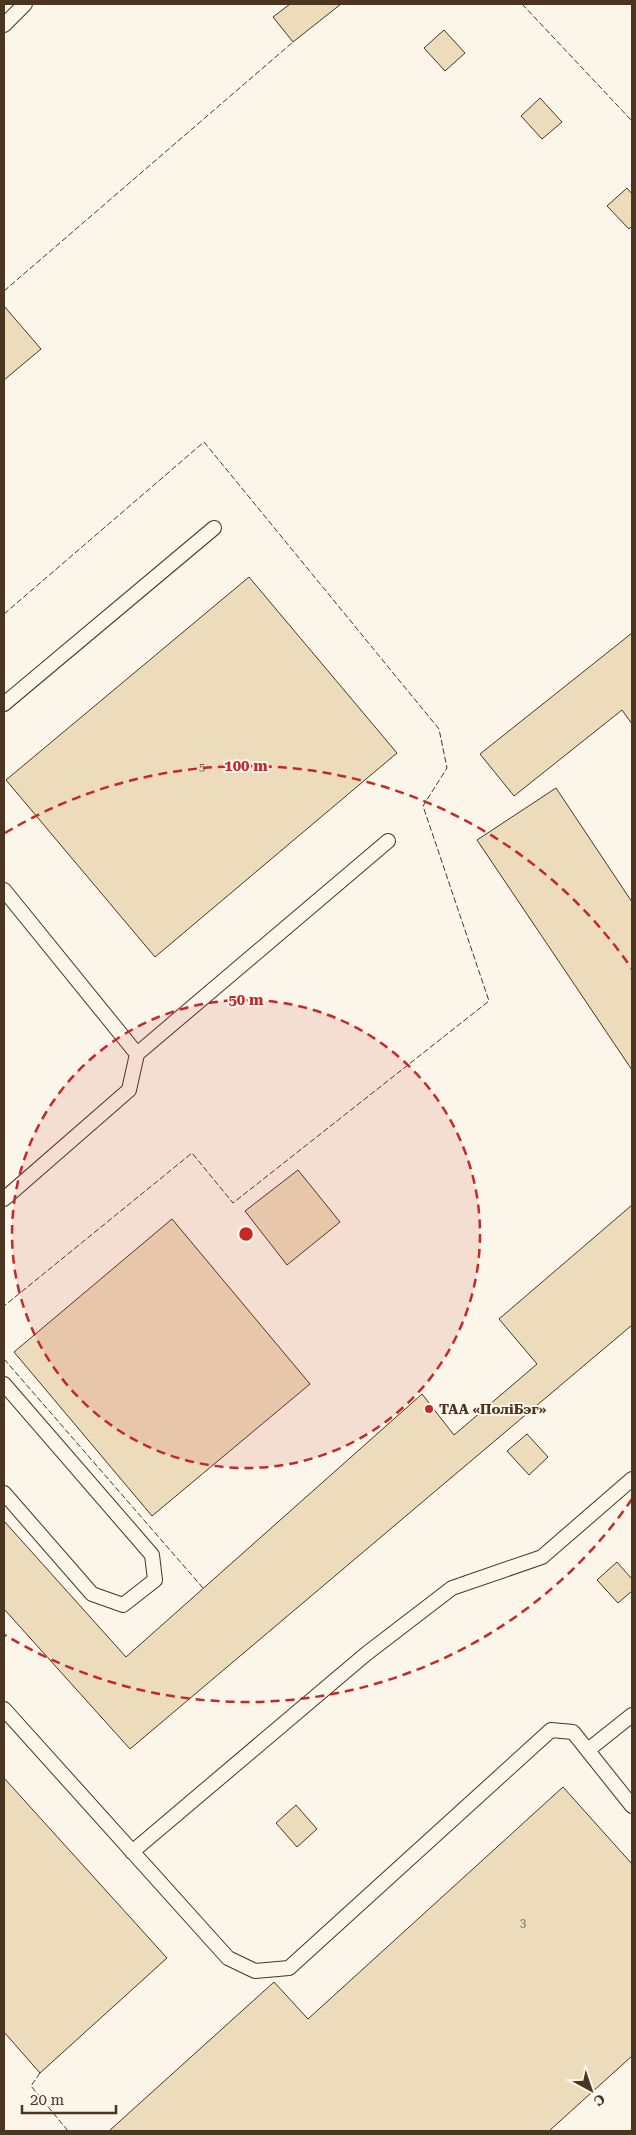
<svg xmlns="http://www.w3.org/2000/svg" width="636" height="2135" font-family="'Roboto Serif',serif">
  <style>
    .building { fill: #ecdcbc; stroke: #4a3520 }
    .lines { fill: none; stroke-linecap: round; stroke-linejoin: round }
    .service-casing { stroke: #4a3520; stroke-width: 16 }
    .service { stroke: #fbf6e9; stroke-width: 14 }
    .fence { stroke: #4a3520; stroke-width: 1; stroke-dasharray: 6 2.5; stroke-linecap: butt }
    .ring { fill: none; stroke: #c62828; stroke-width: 2.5; stroke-dasharray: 9 6 }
    .poi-dot { fill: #c62828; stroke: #fbf6e9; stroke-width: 2 }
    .labels { text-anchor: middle; stroke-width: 4; stroke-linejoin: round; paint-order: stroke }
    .number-label { font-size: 11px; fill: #725f47 }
    .poi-label { font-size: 14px; font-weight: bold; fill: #4a3520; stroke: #fbf6e9; text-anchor: start }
    .centre { fill: #c62828; stroke: #fbf6e9; stroke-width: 2.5 }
    .ring-label { font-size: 15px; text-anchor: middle; font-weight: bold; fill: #c62828; stroke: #fbf6e9; stroke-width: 4; stroke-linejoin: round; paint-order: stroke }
  </style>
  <rect width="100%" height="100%" fill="#fbf6e9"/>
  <path class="building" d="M 290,4 L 341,4 L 293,42 L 273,17 Z
    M 444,30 L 465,53 L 445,71 L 424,48 Z
    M 540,98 L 562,122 L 542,139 L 521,116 Z
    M 627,188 L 632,194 L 632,226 L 629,229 L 607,206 Z
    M 4,306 L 41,349 L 4,380 Z
    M 249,577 L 397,753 L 155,957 L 6,780 Z
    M 632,633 L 632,724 L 622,710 L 514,796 L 480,754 Z
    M 556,788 L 632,902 L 632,1070 L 477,840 Z
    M 298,1170 L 340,1222 L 287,1265 L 245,1211 Z
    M 632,1205 L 632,1325 L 130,1749 L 4,1609 L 4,1521 L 126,1657 L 422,1394 L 454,1435 L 537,1364 L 499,1319 Z
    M 172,1219 L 310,1384 L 152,1516 L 14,1352 Z
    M 527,1434 L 548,1457 L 529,1475 L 507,1451 Z
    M 617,1562 L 632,1579 L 632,1591 L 618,1603 L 597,1580 Z
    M 4,1778 L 167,1958 L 40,2073 L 4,2032 Z
    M 563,1787 L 632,1864 L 632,2056 L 549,2131 L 109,2131 L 274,1982 L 308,2019 Z
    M 296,1805 L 317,1829 L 297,1847 L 276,1823 Z"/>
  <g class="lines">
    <defs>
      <path id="service" d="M 4,25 L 25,4
        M 4,704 L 214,528
        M 4,890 L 137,1054 L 129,1090 L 4,1199
        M 137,1054 L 388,841
        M 4,1384 L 152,1555 L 155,1580 L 123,1605 L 92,1594 L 4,1493
        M 4,1709 L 228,1958 L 255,1971 L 289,1968 L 551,1730 L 573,1732 L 632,1806
        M 588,1750 L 632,1715
        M 132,1852 L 366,1654 L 452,1588 L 542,1557 L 632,1479"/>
    </defs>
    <use href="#service" class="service-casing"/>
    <use href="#service" class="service"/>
    <path class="fence" d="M 522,4 L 632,121
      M 4,291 L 293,42
      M 4,614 L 204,442 L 439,729 L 447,768 L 423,806 L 489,1001 L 233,1203 L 192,1153 L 4,1306
      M 4,1359 L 203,1588
      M 40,2073 L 31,2086 L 68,2131"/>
  </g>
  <circle cx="246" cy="1234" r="234" fill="#c62828" fill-opacity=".12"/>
  <g class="ring">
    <circle cx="246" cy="1234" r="234"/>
    <path d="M632 1499A468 468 0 0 1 5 1635M5 833A468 468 0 0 1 632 969"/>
  </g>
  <circle class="poi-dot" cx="429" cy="1409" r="5"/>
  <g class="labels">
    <g class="number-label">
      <text x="202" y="771">5</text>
      <text x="523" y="1927">3</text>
    </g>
    <g class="poi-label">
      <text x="439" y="1414">ТАА «ПоліБэг»</text>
    </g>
  </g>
  <circle cx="246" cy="1234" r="8" class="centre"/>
  <g class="ring-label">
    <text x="246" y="771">100 m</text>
    <text x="246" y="1005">50 m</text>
  </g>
  <rect width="636" height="2135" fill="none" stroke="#4a3520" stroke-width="10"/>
  <g transform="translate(591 2090) rotate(140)" stroke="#fbf6e9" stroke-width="4" paint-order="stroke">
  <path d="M0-4L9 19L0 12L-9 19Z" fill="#4a3520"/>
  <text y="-8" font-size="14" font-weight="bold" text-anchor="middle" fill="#4a3520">С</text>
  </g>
  <path d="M22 2105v8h94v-8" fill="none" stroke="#4a3520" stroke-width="2.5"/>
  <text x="30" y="2105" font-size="15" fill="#4a3520" stroke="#fbf6e9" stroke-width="4" paint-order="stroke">20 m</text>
</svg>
